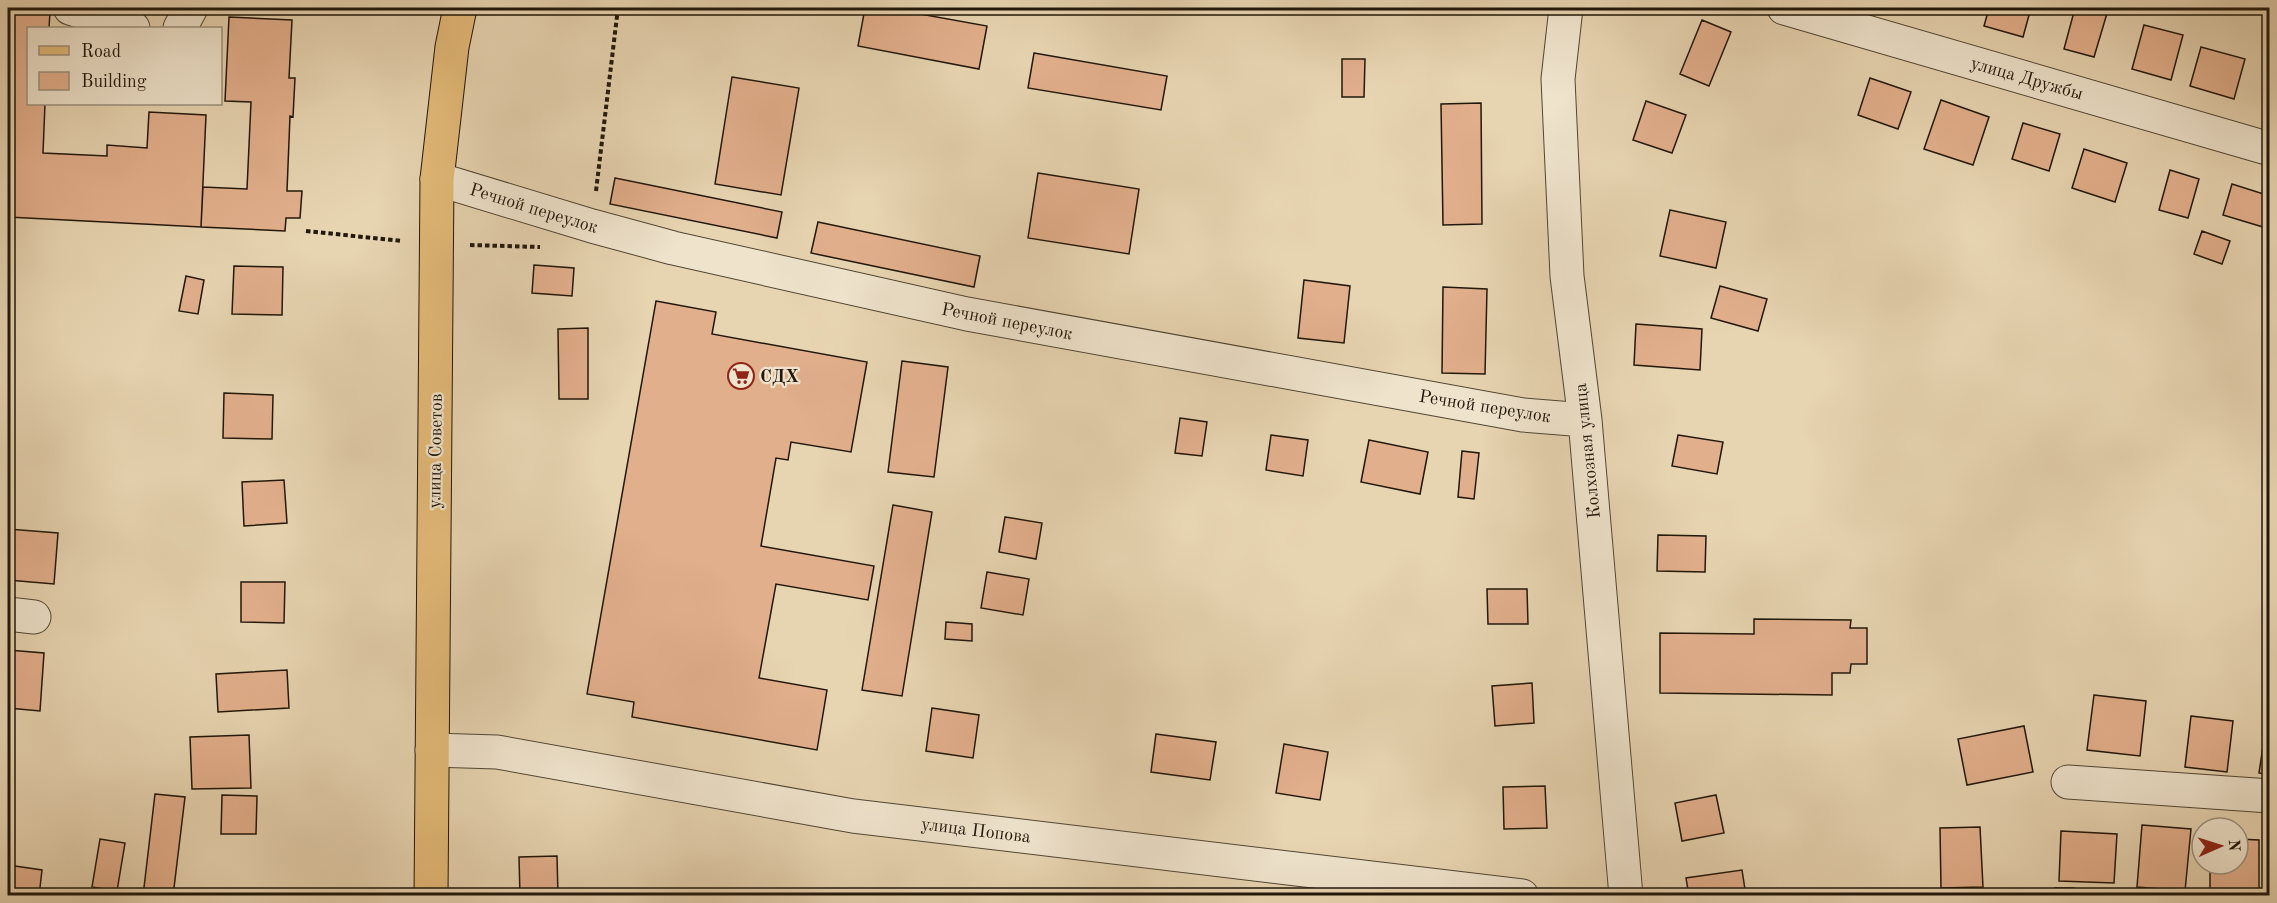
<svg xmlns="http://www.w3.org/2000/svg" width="2277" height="903" font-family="'Old Standard TT',serif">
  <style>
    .building { fill: #e2af8c; stroke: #21170a; stroke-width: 1.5 }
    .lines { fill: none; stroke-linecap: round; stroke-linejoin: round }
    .minor-casing { stroke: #524634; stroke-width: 35 }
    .major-casing { stroke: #21170a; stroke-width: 35 }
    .path { stroke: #21170a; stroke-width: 4; stroke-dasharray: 4.5 3; stroke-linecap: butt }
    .minor { stroke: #efe3cc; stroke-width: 33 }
    .major { stroke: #e4ba78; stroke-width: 33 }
    .labels { text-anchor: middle; stroke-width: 4.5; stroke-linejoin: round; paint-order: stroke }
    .street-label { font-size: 18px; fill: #21170a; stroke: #efe3cc }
    .poi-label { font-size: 18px; font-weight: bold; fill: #21170a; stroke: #efe3cc; text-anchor: start }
  </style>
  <rect width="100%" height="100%" fill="#e7d4b1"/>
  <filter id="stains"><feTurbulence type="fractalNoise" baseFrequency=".00333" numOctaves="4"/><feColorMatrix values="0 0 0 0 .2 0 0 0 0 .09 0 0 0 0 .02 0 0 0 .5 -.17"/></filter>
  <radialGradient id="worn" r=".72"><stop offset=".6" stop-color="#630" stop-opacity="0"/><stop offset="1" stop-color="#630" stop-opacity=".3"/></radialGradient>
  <path class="building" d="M 865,8 L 887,8 L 987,26 L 979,69 L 858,46 Z
    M 1989,8 L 2031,8 L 2023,37 L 1984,26 Z
    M 2075,8 L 2099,8 L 2108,10 L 2094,57 L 2064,49 Z
    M 8,10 L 50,12 L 49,28 L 28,28 L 28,104 L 45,104 L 43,153 L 107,156 L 107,145 L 147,148 L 149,112 L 206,115 L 201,227 L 8,217 Z
    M 229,17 L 292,20 L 289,78 L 295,78 L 293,117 L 290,116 L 287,191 L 302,191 L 300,218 L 286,218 L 285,231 L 201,227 L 203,187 L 247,189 L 251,102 L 225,101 Z
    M 1702,20 L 1731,32 L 1709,86 L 1680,74 Z
    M 2144,25 L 2183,35 L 2171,80 L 2132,69 Z
    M 2201,47 L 2245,59 L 2234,99 L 2190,86 Z
    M 1034,53 L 1167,76 L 1161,110 L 1028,88 Z
    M 1342,59 L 1365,59 L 1364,97 L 1342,97 Z
    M 732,77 L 799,88 L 781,195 L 715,184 Z
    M 1870,78 L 1911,92 L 1898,129 L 1858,115 Z
    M 1941,100 L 1989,117 L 1973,165 L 1924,149 Z
    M 1646,101 L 1686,115 L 1672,153 L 1633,140 Z
    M 1481,103 L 1482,224 L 1443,225 L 1441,104 Z
    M 2023,123 L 2060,134 L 2049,171 L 2012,159 Z
    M 2084,149 L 2127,163 L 2115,202 L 2072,188 Z
    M 2170,170 L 2199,179 L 2188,218 L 2159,210 Z
    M 1038,173 L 1139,189 L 1129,254 L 1028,238 Z
    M 615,178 L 782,212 L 777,238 L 610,204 Z
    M 2232,184 L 2270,196 L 2270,206 L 2263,227 L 2223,215 Z
    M 1670,210 L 1726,222 L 1716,268 L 1660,256 Z
    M 818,222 L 980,256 L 974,287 L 811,253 Z
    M 2202,231 L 2230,241 L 2222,264 L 2194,254 Z
    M 534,265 L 574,268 L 572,296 L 532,293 Z
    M 234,266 L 283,267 L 282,315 L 232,314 Z
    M 186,276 L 204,280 L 198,314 L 179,311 Z
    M 1304,280 L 1350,286 L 1344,343 L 1298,338 Z
    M 1720,286 L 1767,299 L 1758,331 L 1711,318 Z
    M 1443,287 L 1487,289 L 1485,374 L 1442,373 Z
    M 656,301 L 716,312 L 712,334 L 867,362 L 851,452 L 791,442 L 788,460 L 776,458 L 761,546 L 874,566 L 868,600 L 776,584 L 759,678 L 827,690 L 817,750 L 632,717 L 634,702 L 587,694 Z
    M 1636,324 L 1702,329 L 1700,370 L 1634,365 Z
    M 588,328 L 588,399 L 559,399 L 558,329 Z
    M 902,361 L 948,367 L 934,477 L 888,472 Z
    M 224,393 L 273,395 L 272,439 L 223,438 Z
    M 1180,418 L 1207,422 L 1202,456 L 1175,453 Z
    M 1271,435 L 1308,440 L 1303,476 L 1266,470 Z
    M 1678,435 L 1723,442 L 1717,474 L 1672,466 Z
    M 1369,440 L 1428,452 L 1420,494 L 1361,482 Z
    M 1462,451 L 1479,453 L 1474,499 L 1458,497 Z
    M 284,480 L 287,523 L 244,526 L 242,482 Z
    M 893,505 L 932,512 L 902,696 L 862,690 Z
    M 1005,517 L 1042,523 L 1036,559 L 999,552 Z
    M 8,529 L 58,533 L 54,584 L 8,580 Z
    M 1658,535 L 1706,536 L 1705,572 L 1657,571 Z
    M 987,572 L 1029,579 L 1023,615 L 981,608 Z
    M 241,582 L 285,582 L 284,623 L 241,622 Z
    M 1487,589 L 1527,589 L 1528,624 L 1488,624 Z
    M 1754,619 L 1851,620 L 1850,628 L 1867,628 L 1867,664 L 1851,664 L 1850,673 L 1832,673 L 1832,695 L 1660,693 L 1660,633 L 1754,634 Z
    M 946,622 L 972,624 L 972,641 L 945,639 Z
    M 8,650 L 44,653 L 40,711 L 8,708 Z
    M 287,670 L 289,708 L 218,712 L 216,674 Z
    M 1532,683 L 1534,723 L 1495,726 L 1492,686 Z
    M 2094,695 L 2146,701 L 2140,756 L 2087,750 Z
    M 932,708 L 979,715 L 973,758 L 926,751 Z
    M 2191,716 L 2233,721 L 2227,772 L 2185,767 Z
    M 2024,726 L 2033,772 L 1967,785 L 1958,739 Z
    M 2266,726 L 2270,726 L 2270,775 L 2259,773 Z
    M 1156,734 L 1216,742 L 1210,780 L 1151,772 Z
    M 249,735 L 251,788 L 192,789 L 190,737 Z
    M 1284,744 L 1328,752 L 1320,800 L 1276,793 Z
    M 1545,786 L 1547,828 L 1504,829 L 1503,787 Z
    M 155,794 L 185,797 L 173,896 L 143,896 Z
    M 222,795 L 257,796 L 256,834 L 221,834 Z
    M 1716,795 L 1724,833 L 1682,841 L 1675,803 Z
    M 2142,825 L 2191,829 L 2185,891 L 2137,887 Z
    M 1980,827 L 1983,887 L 1941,888 L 1940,828 Z
    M 2061,831 L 2117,834 L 2114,883 L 2059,881 Z
    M 100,839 L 125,843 L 117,891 L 92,887 Z
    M 2238,839 L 2259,840 L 2259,890 L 2210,889 L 2210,864 L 2238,864 Z
    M 557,856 L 558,896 L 520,896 L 519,857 Z
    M 8,865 L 42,870 L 39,896 L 8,896 Z
    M 1742,870 L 1746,896 L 1689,896 L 1686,878 Z
    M 2055,888 L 2074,888 L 2074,896 L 2055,896 Z
    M 968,890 L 998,896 L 967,896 Z
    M 221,891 L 281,893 L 280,896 L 221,896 Z"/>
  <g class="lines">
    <defs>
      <path id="minor" d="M 70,8 L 133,28
        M 1566,8 L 1558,79 L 1567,276 L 1585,420 L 1626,896
        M 1784,8 L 2270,149
        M 180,28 L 191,8
        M 437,179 L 592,226 L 673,248 L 967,314 L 1523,415 L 1585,420
        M 8,614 L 34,617
        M 432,750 L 497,752 L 853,816 L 1522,896
        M 2068,782 L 2270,796"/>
      <path id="major" d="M 431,896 L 437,179 L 452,47 L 460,8"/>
    </defs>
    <use href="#minor" class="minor-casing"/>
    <use href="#major" class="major-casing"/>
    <path class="path" d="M 596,191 L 618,8
      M 306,231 L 402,241
      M 470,245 L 540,247"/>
    <use href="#minor" class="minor"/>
    <use href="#major" class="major"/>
  </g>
  <defs>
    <symbol id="supermarket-ring" viewBox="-11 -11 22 22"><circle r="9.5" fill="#efe3cc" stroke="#8f2418" stroke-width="1.5"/><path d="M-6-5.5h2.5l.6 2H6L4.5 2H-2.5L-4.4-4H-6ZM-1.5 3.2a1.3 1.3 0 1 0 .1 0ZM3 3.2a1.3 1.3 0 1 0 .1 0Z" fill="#8f2418"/></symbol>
  </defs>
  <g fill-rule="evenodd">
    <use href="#supermarket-ring" x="726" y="361" width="30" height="30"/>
  </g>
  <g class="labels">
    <g class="street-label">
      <text transform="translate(2027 78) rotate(16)" y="6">улица Дружбы</text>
      <text transform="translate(534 208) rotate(17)" y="6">Речной переулок</text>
      <text transform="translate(1007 321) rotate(11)" y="6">Речной переулок</text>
      <text transform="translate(1485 406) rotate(9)" y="6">Речной переулок</text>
      <text transform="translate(435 451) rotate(-89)" y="6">улица Советов</text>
      <text transform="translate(1587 451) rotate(-96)" y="6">Колхозная улица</text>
      <text transform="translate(976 830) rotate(7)" y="6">улица Попова</text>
    </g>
    <g class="poi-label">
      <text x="760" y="382">СДХ</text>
    </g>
  </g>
  <rect width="2277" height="903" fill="none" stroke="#e7d4b1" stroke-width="30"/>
  <rect x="9" y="9" width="2259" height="885" fill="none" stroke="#21170a" stroke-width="3"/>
  <rect x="15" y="15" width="2247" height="873" fill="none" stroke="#21170a" stroke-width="1.5"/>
  <rect x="27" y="27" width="195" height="78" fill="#efe3cc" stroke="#9d917e" stroke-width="1.5"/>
  <rect x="39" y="46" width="30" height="9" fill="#e4ba78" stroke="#9d917e" stroke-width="1.5"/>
  <text x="81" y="57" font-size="18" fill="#21170a">Road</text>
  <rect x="39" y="72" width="30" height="18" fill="#e2af8c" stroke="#9d917e" stroke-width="1.5"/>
  <text x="81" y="87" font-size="18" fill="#21170a">Building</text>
  <g transform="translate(2220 846) rotate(87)"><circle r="28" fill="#efe3cc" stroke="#9d917e" stroke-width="1.5"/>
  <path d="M0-4.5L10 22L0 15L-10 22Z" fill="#8f2418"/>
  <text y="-9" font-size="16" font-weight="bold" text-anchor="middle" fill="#21170a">N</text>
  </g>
  <rect width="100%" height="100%" filter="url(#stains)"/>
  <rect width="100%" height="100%" fill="url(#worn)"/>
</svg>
